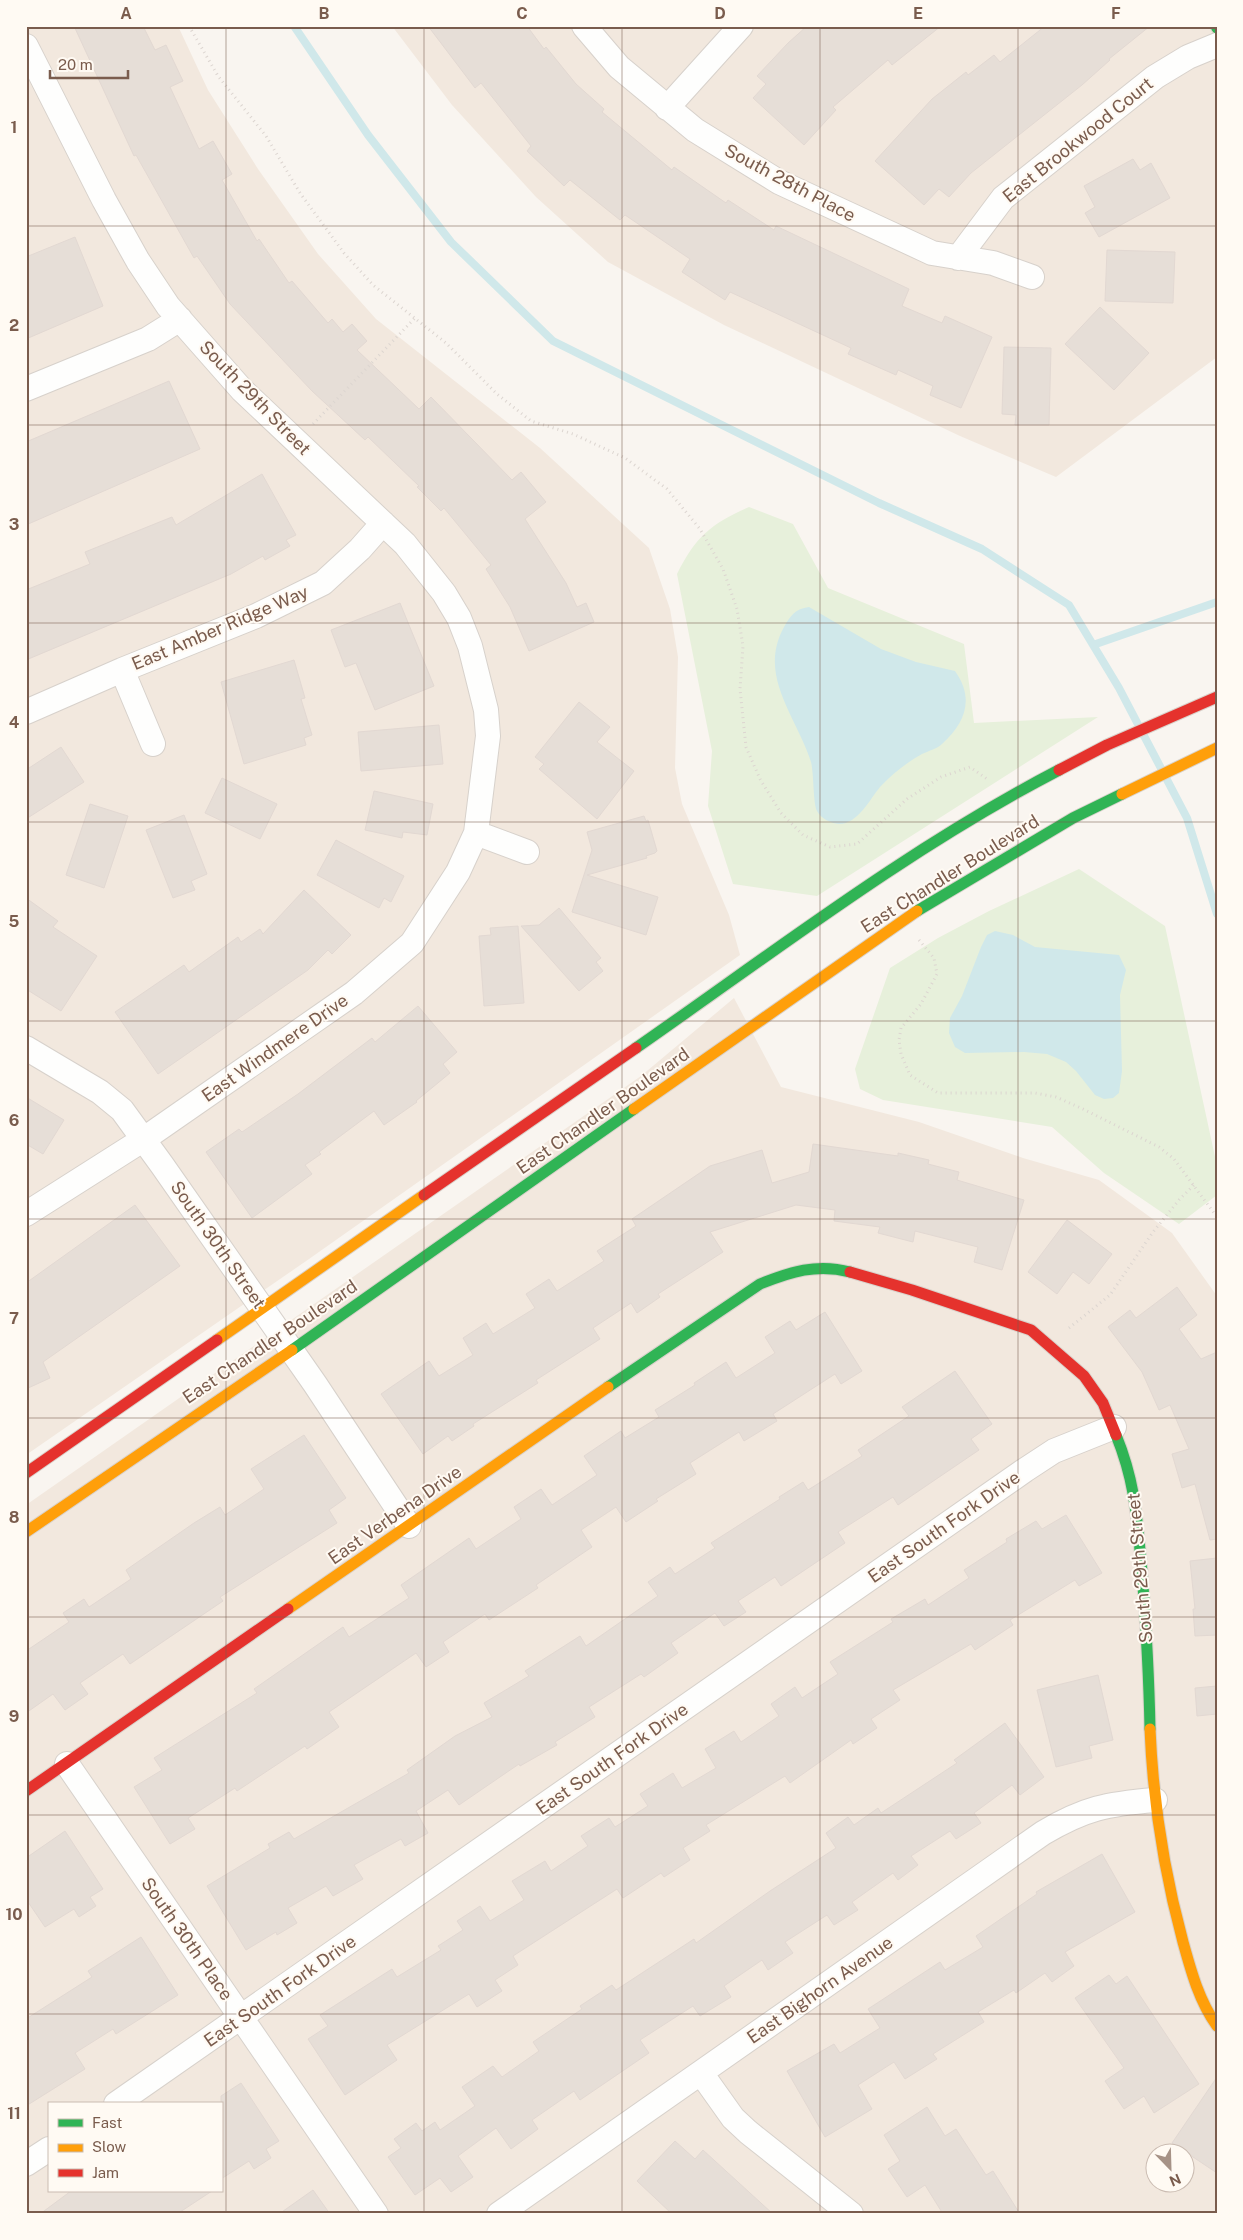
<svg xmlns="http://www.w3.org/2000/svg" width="1243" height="2240" font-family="'Public Sans',sans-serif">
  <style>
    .residential { fill: #f2e8de; fill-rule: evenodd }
    .green { fill: #e7f0db }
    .water { fill: #d0e8ea }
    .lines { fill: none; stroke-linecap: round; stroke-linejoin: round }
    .stream { stroke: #d0e8ea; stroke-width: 8 }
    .building { fill: #e6ded7; stroke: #e2d8d2 }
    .street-casing { stroke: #d7d1cb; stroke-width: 26 }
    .fast-casing { stroke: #d9d2cb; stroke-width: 13 }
    .slow-casing { stroke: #d9d2cb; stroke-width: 13 }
    .jam-casing { stroke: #d9d2cb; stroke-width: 13 }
    .path { stroke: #dcd5d0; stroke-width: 3; stroke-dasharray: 1 4; stroke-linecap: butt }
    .street { stroke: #fefefd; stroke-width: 24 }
    .fast { stroke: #30b455; stroke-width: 11 }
    .slow { stroke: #ff9f0a; stroke-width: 11 }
    .jam { stroke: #e5322d; stroke-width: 11 }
    .grid { fill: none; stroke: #7a5c4d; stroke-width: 1; stroke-opacity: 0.55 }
    .labels { text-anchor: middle; stroke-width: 4; stroke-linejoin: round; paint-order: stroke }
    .street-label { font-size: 18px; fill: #7a5c4d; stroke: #fffaf3 }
    .neatline { fill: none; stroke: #7a5c4d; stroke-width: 2 }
    .grid-label { font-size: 16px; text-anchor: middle; font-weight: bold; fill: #7a5c4d }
  </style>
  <rect width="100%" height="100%" fill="#f9f5f0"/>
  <path class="residential" d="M 26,26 L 178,26 L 208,90 L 258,169 L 318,254 L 376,319 L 540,448 L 649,548 L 670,609 L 678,657 L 675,768 L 682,804 L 729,915 L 740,955 L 309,1259 L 26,1455 Z
    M 392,26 L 1217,26 L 1217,357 L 1056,477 L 960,436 L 724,325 L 608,262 L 536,197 L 452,105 Z
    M 734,998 L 781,1087 L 919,1122 L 1023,1158 L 1099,1180 L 1172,1233 L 1217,1296 L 1217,2214 L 26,2214 L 26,1505 L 641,1076 ZM 49,2104 L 221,2104 L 221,2191 L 49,2191 ZM 1156,2152 L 1186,2152 L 1186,2182 L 1156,2182 Z"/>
  <path class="green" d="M 749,507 L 793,524 L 828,588 L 964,644 L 974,723 L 1098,717 L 817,896 L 733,884 L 708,806 L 712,751 L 677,574 C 696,536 711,524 749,507 Z
    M 1079,869 L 1165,926 L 1217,1166 L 1217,1195 L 1179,1224 L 1104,1173 L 1052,1127 L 883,1100 L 860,1089 L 855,1069 L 890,968 L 938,938 L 989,911 Z"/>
  <path class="water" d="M 809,607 L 881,649 L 916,662 L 955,671 C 975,699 965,723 942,744 C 937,749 928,751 922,754 C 906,763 892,774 880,787 C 870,799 858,824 839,824 C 831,823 821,819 817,811 C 813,803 814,774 811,762 C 797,717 757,676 784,627 C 791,615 795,609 809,607 Z
    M 995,931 L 1013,935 L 1035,947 L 1119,955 L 1126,970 L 1120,995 L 1122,1071 L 1119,1093 L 1113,1098 L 1104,1099 L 1095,1095 L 1076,1071 L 1066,1062 L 1047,1054 L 1024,1052 L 965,1053 L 955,1047 L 949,1033 L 950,1018 L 962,996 L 981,947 L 987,935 Z"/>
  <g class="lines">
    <path class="stream" d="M 294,26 L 368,135 L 451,242 L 553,341 L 879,503 L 982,549 L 1069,605 L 1119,688 L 1187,818 L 1217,914
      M 1093,645 L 1217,602"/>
  </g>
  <path class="building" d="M 74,26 L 143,26 L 155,50 L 166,45 L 183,81 L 170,87 L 199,149 L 213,141 L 232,174 L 222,180 L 257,241 L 259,239 L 289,283 L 292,281 L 328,323 L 332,319 L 343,332 L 352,324 L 367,341 L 357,350 L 419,409 L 431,397 L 512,480 L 521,472 L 546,502 L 525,519 L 566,583 L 577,607 L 586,603 L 594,622 L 529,651 L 510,607 L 486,569 L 491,565 L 444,508 L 441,511 L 417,487 L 419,486 L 368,437 L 365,440 L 312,391 L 230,304 L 197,256 L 194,258 L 136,155 L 134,156 Z
    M 428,26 L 527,26 L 544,49 L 546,47 L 576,84 L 604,109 L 602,112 L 672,170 L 674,167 L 726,203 L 728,200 L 774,230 L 776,226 L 909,289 L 902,306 L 942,323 L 945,316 L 992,337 L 961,408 L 930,395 L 933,386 L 898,370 L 896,375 L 848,354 L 851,348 L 730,292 L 725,300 L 682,272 L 690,259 L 625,215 L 620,220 L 570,180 L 564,186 L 527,151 L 531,146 L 481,83 L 475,88 Z
    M 807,26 L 941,26 L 892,65 L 888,60 L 833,107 L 836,110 L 804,145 L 753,98 L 766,84 L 757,76 L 788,43 Z
    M 1045,26 L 1150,26 L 1109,59 L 1110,60 L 1082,85 L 971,173 L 949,197 L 939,189 L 924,205 L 875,161 L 932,99 L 966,72 L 968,75 L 994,55 L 1000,62 Z
    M 1133,159 L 1140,170 L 1151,163 L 1170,198 L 1099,237 L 1085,213 L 1095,207 L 1084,186 Z
    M 75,237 L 103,306 L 26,339 L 26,257 Z
    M 1107,250 L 1175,252 L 1173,303 L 1105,301 Z
    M 1100,307 L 1149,353 L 1114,390 L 1065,344 Z
    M 1004,347 L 1051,348 L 1049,425 L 1015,425 L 1016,415 L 1002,414 Z
    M 169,381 L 200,449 L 26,525 L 26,442 Z
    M 262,474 L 296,535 L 286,540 L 290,546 L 265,560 L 263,556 L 231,574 L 26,660 L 26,590 L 90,564 L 85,552 L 172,517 L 176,525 Z
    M 400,603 L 434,686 L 375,710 L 356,663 L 345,667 L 331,630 Z
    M 294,660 L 305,698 L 301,699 L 312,735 L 304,738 L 306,745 L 244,764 L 221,682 Z
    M 579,702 L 610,727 L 597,742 L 634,771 L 597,819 L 539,769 L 544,764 L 535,757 Z
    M 439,725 L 443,764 L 361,771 L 358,732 Z
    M 61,747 L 84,782 L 26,819 L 26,770 Z
    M 222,778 L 277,804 L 260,839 L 205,813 Z
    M 374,791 L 433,804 L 427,835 L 403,832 L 402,838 L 365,830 Z
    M 90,804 L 128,816 L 104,888 L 66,875 Z
    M 184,815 L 207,874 L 191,881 L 195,890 L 173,898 L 146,830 Z
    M 644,816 L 646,821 L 648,820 L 657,851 L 655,853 L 646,856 L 647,858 L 587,875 L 658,897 L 646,935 L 572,912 L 592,850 L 587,832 Z
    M 336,840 L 404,876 L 391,902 L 384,898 L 379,908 L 317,875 Z
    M 304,890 L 351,935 L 332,954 L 328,950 L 308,970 L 158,1074 L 115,1012 L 184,965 L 189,972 L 238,937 L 241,942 L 260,929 L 263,934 Z
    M 26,898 L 58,921 L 53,927 L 97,956 L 61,1011 L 26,989 Z
    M 559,908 L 601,958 L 596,962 L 603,971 L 579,991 L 521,926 L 539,925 Z
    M 518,926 L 524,1003 L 484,1006 L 479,936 L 491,935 L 490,928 Z
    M 418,1006 L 457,1052 L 443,1064 L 450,1073 L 416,1101 L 417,1102 L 384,1125 L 374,1111 L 319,1152 L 321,1154 L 305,1165 L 312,1174 L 252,1218 L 206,1152 L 239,1129 L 242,1132 L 298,1094 L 372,1038 L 375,1042 Z
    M 26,1097 L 64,1120 L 43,1154 L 26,1144 Z
    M 813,1144 L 898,1156 L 898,1153 L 929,1160 L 928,1164 L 959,1172 L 957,1180 L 1024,1200 L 1002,1270 L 974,1262 L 978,1247 L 915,1231 L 913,1242 L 878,1233 L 880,1227 L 834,1221 L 835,1210 L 796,1205 L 710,1232 L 723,1252 L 658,1294 L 660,1297 L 637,1313 L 631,1303 L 593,1328 L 600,1339 L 536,1380 L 538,1383 L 473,1424 L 474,1426 L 452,1441 L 448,1436 L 423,1454 L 381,1394 L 429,1361 L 439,1376 L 473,1355 L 463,1338 L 486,1323 L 493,1334 L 535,1308 L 526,1294 L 549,1279 L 557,1291 L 604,1261 L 597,1251 L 636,1226 L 632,1219 L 710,1166 L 762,1150 L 772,1183 L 809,1172 Z
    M 135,1205 L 180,1266 L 43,1362 L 50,1378 L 26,1389 L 26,1283 Z
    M 1067,1220 L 1112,1254 L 1089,1284 L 1073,1272 L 1057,1294 L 1028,1272 Z
    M 1177,1287 L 1197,1315 L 1179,1329 L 1201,1359 L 1217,1352 L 1217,1539 L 1210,1540 L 1195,1484 L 1182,1488 L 1172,1454 L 1189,1449 L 1170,1405 L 1159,1410 L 1142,1372 L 1108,1327 L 1130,1310 L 1136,1318 Z
    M 825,1312 L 862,1371 L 841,1384 L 835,1374 L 773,1414 L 777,1421 L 744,1441 L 739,1432 L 690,1463 L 696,1474 L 656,1499 L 658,1501 L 626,1522 L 616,1507 L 581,1530 L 592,1547 L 536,1585 L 538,1588 L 489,1620 L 485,1614 L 443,1642 L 449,1652 L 426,1667 L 416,1653 L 329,1712 L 339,1727 L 307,1749 L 305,1746 L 237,1791 L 235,1788 L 188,1818 L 195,1829 L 170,1844 L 134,1787 L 162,1770 L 154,1758 L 257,1693 L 254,1689 L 343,1627 L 349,1637 L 409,1598 L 401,1585 L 469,1538 L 476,1549 L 521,1519 L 514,1507 L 541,1489 L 552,1505 L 597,1475 L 584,1456 L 621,1431 L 625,1438 L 659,1417 L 655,1410 L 695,1385 L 694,1383 L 726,1362 L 736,1378 L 775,1353 L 765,1337 L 790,1321 L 796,1330 Z
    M 955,1371 L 992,1424 L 971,1439 L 979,1450 L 898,1505 L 893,1497 L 838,1532 L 845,1543 L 781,1586 L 775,1577 L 738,1601 L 746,1612 L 724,1626 L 715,1613 L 671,1643 L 678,1653 L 644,1677 L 641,1674 L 589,1707 L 595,1717 L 555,1742 L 557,1745 L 520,1766 L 519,1764 L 459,1805 L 448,1790 L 416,1811 L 428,1833 L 405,1846 L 401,1839 L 354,1865 L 363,1879 L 333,1896 L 326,1886 L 288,1908 L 297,1923 L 277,1935 L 276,1932 L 246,1950 L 207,1886 L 270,1848 L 268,1844 L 289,1832 L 294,1839 L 409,1773 L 407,1770 L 455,1736 L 492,1717 L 484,1703 L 529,1676 L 525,1671 L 580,1636 L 586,1646 L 658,1596 L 648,1582 L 670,1567 L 675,1574 L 715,1548 L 711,1543 L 780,1499 L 779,1497 L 803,1482 L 808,1490 L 862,1456 L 858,1450 L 909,1416 L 902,1407 Z
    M 304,1435 L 346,1498 L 329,1510 L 337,1523 L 220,1597 L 223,1601 L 130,1664 L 123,1654 L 80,1683 L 88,1694 L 65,1710 L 53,1694 L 26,1713 L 26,1651 L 69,1622 L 63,1613 L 84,1599 L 89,1607 L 131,1579 L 126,1570 L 194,1523 L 220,1507 L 225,1515 L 264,1489 L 251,1469 Z
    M 1066,1515 L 1102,1573 L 1079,1586 L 1075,1580 L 1010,1620 L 1013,1625 L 975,1650 L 971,1644 L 893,1690 L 900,1700 L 871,1719 L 877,1728 L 853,1744 L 851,1740 L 790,1783 L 785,1776 L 706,1825 L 710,1831 L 683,1848 L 690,1860 L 664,1877 L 661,1873 L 623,1898 L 617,1889 L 513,1956 L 518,1965 L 495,1980 L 502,1991 L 477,2007 L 469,1994 L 387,2045 L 397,2060 L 345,2095 L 308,2039 L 328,2026 L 320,2015 L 392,1969 L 397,1977 L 441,1950 L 438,1946 L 463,1930 L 457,1921 L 480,1906 L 490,1921 L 524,1900 L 512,1881 L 545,1861 L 551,1871 L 588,1846 L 581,1836 L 609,1818 L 615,1827 L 648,1806 L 640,1794 L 673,1773 L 682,1788 L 716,1768 L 705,1749 L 734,1731 L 741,1742 L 779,1716 L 771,1704 L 795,1687 L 802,1698 L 838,1674 L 830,1662 L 893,1622 L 891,1619 L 925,1599 L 928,1605 L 969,1578 L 964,1570 L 1007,1542 L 1006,1539 L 1036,1521 L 1042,1529 Z
    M 1217,1558 L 1217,1635 L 1195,1636 L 1193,1609 L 1195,1609 L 1190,1561 Z
    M 1098,1675 L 1113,1740 L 1089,1746 L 1092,1758 L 1056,1767 L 1037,1690 Z
    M 1217,1686 L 1217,1714 L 1197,1716 L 1195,1688 Z
    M 1005,1723 L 1044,1777 L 1020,1795 L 1012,1785 L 974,1813 L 981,1823 L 956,1839 L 950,1831 L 911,1856 L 918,1865 L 898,1880 L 893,1873 L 852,1902 L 858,1910 L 834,1925 L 827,1915 L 785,1942 L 793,1953 L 768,1970 L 762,1960 L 724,1986 L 731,1997 L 700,2016 L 693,2006 L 640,2040 L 649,2053 L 580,2100 L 574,2091 L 532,2120 L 538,2129 L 511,2149 L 496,2128 L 458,2156 L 473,2177 L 451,2192 L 440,2178 L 415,2195 L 388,2157 L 401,2148 L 394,2139 L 416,2123 L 422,2131 L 435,2122 L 440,2130 L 475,2106 L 462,2087 L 493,2066 L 502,2077 L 539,2051 L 533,2042 L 582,2009 L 580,2006 L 612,1985 L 616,1990 L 694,1939 L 696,1943 L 770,1891 L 836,1848 L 826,1833 L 848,1817 L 854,1825 L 878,1808 L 881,1813 L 957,1763 L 954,1760 Z
    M 65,1831 L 103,1889 L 90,1897 L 96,1906 L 79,1917 L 74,1909 L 45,1927 L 26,1899 L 26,1858 Z
    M 1102,1854 L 1135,1912 L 1065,1952 L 1074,1966 L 1052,1982 L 1045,1973 L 1016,1993 L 1014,1990 L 978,2012 L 984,2022 L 933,2054 L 937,2059 L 905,2079 L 894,2062 L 858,2085 L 872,2109 L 825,2137 L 787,2071 L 834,2044 L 840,2053 L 880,2028 L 868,2009 L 940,1962 L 945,1970 L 983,1947 L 976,1936 L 1037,1894 L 1036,1892 Z
    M 141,1937 L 178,1995 L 116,2034 L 113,2029 L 75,2053 L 85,2069 L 26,2106 L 26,2019 L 92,1977 L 88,1971 Z
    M 1109,1975 L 1116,1984 L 1127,1976 L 1199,2084 L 1154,2113 L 1144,2096 L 1124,2109 L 1105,2081 L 1124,2068 L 1075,1998 Z
    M 1217,2077 L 1217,2173 L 1172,2143 Z
    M 241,2083 L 279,2141 L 266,2149 L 271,2158 L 254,2169 L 249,2161 L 221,2179 L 221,2096 Z
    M 927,2107 L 945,2136 L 956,2129 L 986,2175 L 993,2171 L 1020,2214 L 943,2214 L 925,2185 L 907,2197 L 888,2169 L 900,2161 L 884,2135 Z
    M 675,2141 L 695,2159 L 703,2150 L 773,2214 L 672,2214 L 637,2181 Z
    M 313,2190 L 330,2214 L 279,2214 Z
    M 71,2191 L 212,2191 L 177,2214 L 40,2214 Z"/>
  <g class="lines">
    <defs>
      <path id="street" d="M 584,26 L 619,67 L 695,130 L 779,182 L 932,253 L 993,263 L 1032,277
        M 26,46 L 104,200 L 138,261 L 168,306 L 242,390 L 405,544 L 444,593 L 459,618 L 470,646 L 486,710 L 488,736 L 476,833 L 458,872 L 412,943 L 354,993 L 144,1139 L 26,1214
        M 667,108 L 741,26
        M 958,258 L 1003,198 L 1155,77 L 1188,57 L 1217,45
        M 26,389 L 148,339 L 180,319
        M 122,670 L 153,744
        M 26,712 L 122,670 L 256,616 L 323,583 L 360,549 L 383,523
        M 476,833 L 527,852
        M 26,1048 L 100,1092 L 122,1110 L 162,1165 L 315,1384 L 409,1526
        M 67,1764 L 376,2214
        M 701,2073 L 733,2118 L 748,2132 L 851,2214
        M 116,2104 L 1025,1470 L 1054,1451 L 1114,1427
        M 26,2164 L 49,2149
        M 499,2214 L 1043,1833 C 1085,1808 1107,1804 1155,1800"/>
      <path id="fast" d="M 1216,26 L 1217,28
        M 917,911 L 1073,818 L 1122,794
        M 636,1048 C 774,952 909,848 1059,770
        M 292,1350 L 634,1109
        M 608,1387 L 760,1284 C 790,1272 817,1263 850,1272
        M 1116,1435 C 1136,1484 1137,1520 1142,1572 C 1146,1625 1149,1677 1150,1729"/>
      <path id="slow" d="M 1122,794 L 1217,748
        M 634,1109 L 917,911
        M 217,1340 L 424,1195
        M 26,1532 L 292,1350
        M 288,1609 L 608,1387
        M 1150,1729 C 1153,1801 1164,1872 1183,1942 C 1191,1971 1199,2001 1217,2026"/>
      <path id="jam" d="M 1059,770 L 1107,745 L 1217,697
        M 424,1195 L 636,1048
        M 850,1272 L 912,1290 L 1031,1330 L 1084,1376 L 1103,1403 L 1116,1435
        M 26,1473 L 217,1340
        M 26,1791 L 288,1609"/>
    </defs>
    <use href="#street" class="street-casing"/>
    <use href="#fast" class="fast-casing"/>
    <use href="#slow" class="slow-casing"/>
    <use href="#jam" class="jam-casing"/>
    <path class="path" d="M 189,26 L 218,76 L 266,136 L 300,193 L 344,253 L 373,285 L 446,343 L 497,394 L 531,421 L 573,434 L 625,458 L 667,489 L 700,529 L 723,569 L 737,609 L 743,646 L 740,689 L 746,747 L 760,779 L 781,813 L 803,835 L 830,847 L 857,844 L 907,799 L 941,777 L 970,767 L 987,779
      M 313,424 L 415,318
      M 919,940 L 934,958 L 937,974 L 921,1004 L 901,1028 L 899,1040 L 901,1054 L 910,1075 L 938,1093 L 1035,1093 L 1056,1097 L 1083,1109 L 1159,1147 L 1174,1159 L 1217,1217
      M 1069,1328 L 1110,1295 L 1153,1232 L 1179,1200 L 1194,1185"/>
    <use href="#street" class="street"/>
    <use href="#fast" class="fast"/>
    <use href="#slow" class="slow"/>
    <use href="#jam" class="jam"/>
  </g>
  <path class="grid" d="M 226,26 L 226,2214M 424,26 L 424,2214M 622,26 L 622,2214M 820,26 L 820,2214M 1018,26 L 1018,2214M 26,226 L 1217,226M 26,425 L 1217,425M 26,623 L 1217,623M 26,822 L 1217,822M 26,1021 L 1217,1021M 26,1219 L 1217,1219M 26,1418 L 1217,1418M 26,1617 L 1217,1617M 26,1815 L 1217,1815M 26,2014 L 1217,2014"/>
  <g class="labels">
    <g class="street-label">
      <text transform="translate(1078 140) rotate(-39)" y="6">East Brookwood Court</text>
      <text transform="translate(790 183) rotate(28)" y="6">South 28th Place</text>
      <text transform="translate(255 398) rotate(46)" y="6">South 29th Street</text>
      <text transform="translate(220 628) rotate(-23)" y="6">East Amber Ridge Way</text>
      <text transform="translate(950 874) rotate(-32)" y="6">East Chandler Boulevard</text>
      <text transform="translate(275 1048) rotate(-35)" y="6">East Windmere Drive</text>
      <text transform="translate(603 1111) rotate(-35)" y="6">East Chandler Boulevard</text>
      <text transform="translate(218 1245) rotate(55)" y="6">South 30th Street</text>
      <text transform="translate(270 1342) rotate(-34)" y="6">East Chandler Boulevard</text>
      <text transform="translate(395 1515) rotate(-35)" y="6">East Verbena Drive</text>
      <text transform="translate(944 1527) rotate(-35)" y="6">East South Fork Drive</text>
      <text transform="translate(1140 1568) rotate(-95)" y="6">South 29th Street</text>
      <text transform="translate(612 1759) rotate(-35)" y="6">East South Fork Drive</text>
      <text transform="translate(187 1939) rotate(55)" y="6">South 30th Place</text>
      <text transform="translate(820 1990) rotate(-35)" y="6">East Bighorn Avenue</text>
      <text transform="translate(280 1991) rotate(-35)" y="6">East South Fork Drive</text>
    </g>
  </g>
  <rect width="1243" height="2240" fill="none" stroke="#fffaf3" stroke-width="55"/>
  <rect x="48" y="2102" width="175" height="90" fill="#fffaf3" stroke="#cabbb1"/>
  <rect x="58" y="2119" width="25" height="8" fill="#30b455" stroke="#cabbb1"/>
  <text x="92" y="2128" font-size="15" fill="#7a5c4d">Fast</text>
  <rect x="58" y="2144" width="25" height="8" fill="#ff9f0a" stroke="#cabbb1"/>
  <text x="92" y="2152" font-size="15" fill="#7a5c4d">Slow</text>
  <rect x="58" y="2169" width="25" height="8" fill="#e5322d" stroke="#cabbb1"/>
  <text x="92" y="2178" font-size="15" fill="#7a5c4d">Jam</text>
  <g transform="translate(1170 2168) rotate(157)"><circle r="24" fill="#fffaf3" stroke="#cabbb1"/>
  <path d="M0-4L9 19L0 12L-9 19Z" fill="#a69286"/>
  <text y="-8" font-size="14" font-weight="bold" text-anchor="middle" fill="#7a5c4d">N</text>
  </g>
  <path d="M50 70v8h78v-8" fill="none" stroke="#7a5c4d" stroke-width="2.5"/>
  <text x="58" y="70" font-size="15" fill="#7a5c4d" stroke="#fffaf3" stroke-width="4" paint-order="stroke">20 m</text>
  <rect x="28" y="28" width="1188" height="2184" class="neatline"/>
  <g class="grid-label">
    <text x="126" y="19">A</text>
    <text x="324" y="19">B</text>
    <text x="522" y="19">C</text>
    <text x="720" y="19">D</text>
    <text x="918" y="19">E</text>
    <text x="1116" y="19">F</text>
    <text x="14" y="133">1</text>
    <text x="14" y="331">2</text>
    <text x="14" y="530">3</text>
    <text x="14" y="728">4</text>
    <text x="14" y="927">5</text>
    <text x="14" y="1126">6</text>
    <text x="14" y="1324">7</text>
    <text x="14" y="1523">8</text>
    <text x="14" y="1722">9</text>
    <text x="14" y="1920">10</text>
    <text x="14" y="2119">11</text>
  </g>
</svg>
